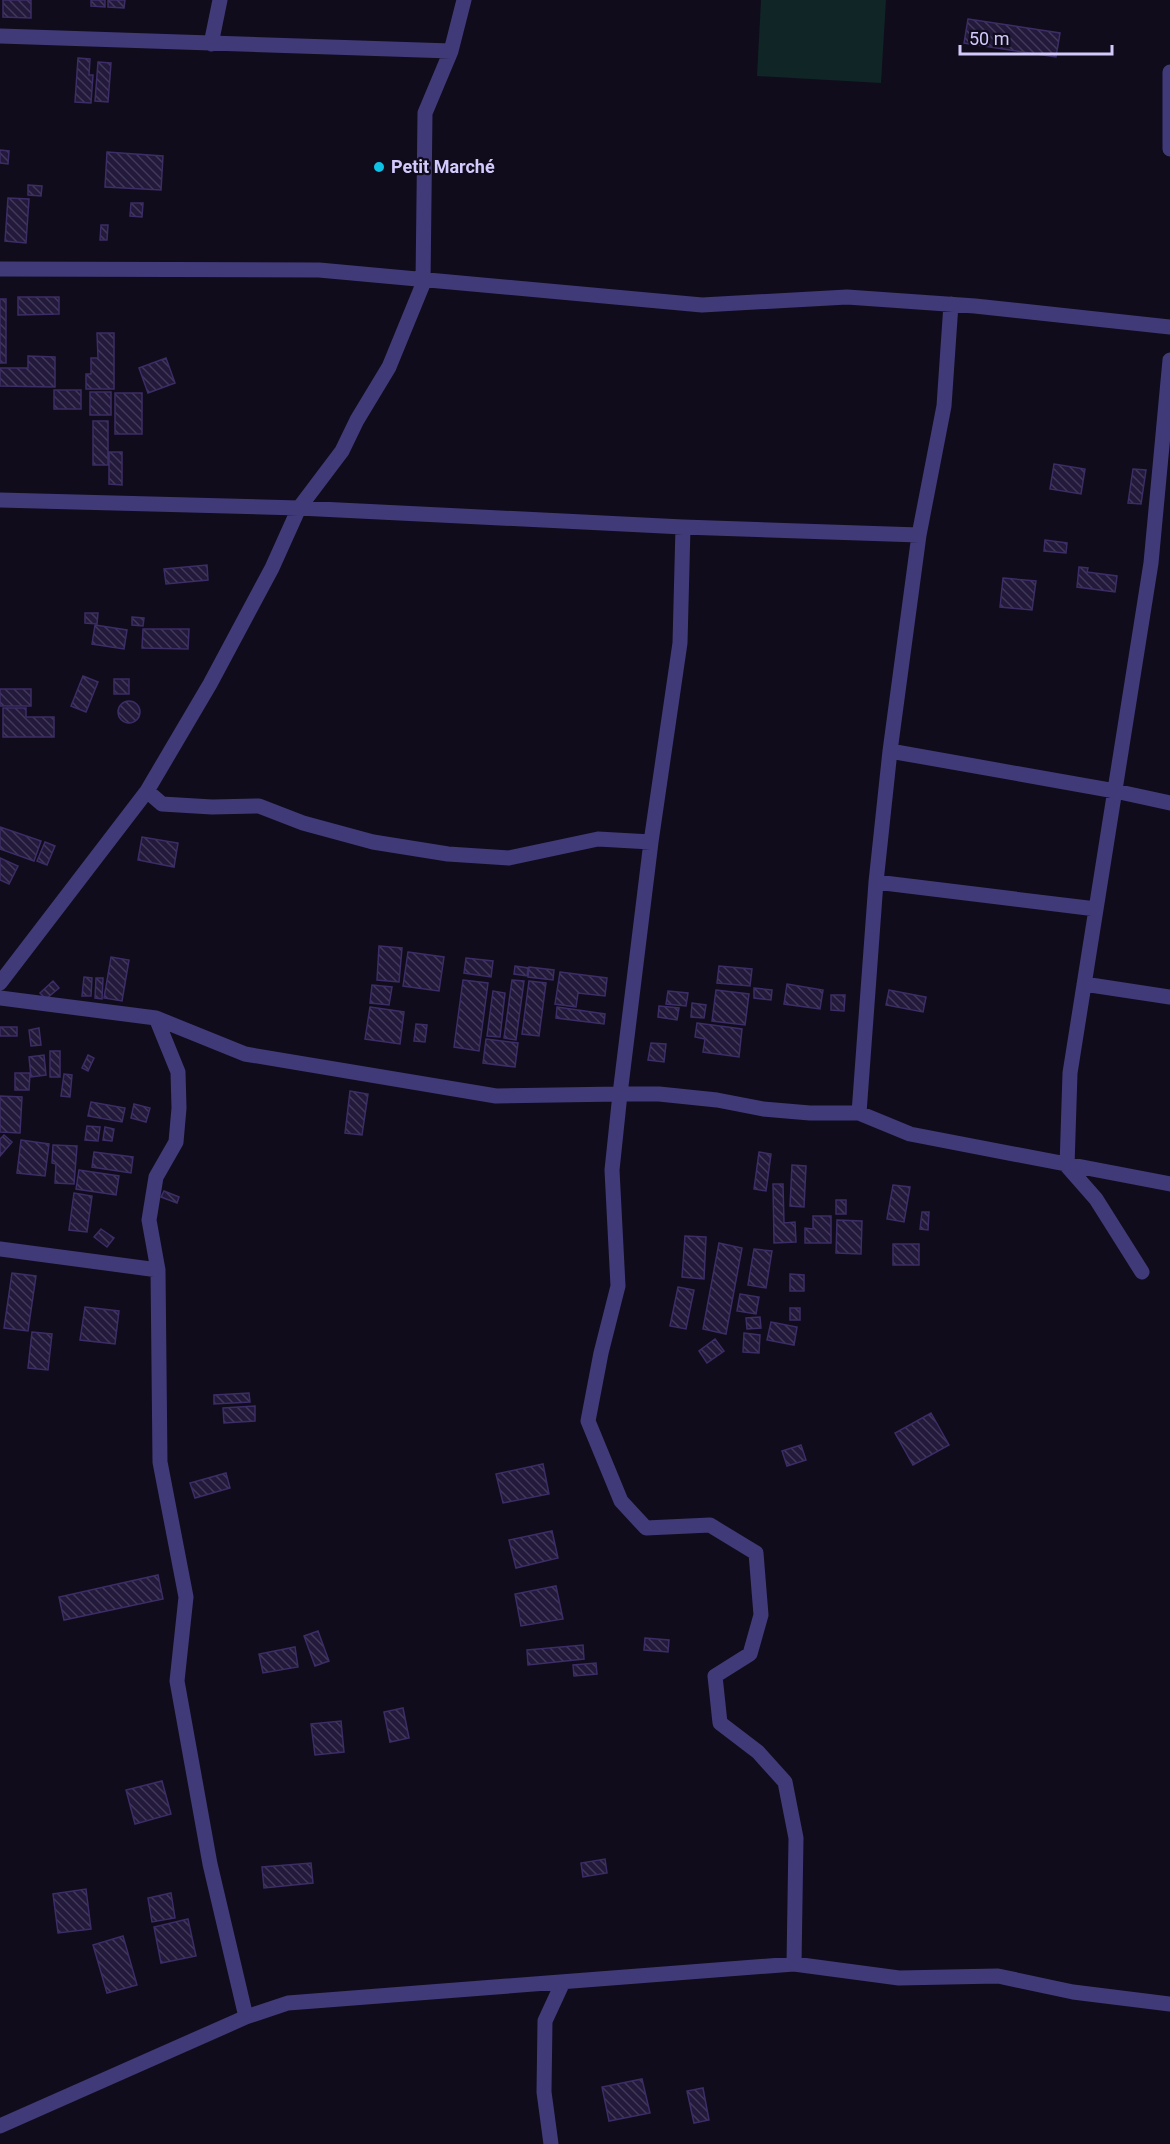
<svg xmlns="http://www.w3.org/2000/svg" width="1170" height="2144" font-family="Roboto,sans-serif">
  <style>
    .green { fill: #102525 }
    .building { fill: url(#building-back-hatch); stroke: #3c2d66; stroke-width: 1.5 }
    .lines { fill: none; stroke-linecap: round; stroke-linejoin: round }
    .minor { stroke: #403a78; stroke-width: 15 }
    .poi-dot { fill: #0dc2e5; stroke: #100c1c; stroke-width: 2 }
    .labels { text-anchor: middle; stroke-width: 4.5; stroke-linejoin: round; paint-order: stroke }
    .poi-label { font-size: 18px; font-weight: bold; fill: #d3cafc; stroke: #100c1c; text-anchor: start }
  </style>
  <defs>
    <pattern id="building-back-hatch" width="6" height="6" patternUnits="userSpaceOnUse" patternTransform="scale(1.5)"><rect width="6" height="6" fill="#22193b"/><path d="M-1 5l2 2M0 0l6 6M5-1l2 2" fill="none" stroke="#413958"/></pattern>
  </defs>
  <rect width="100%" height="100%" fill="#100c1c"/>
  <path class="green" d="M 761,0 L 886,0 L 881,83 L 757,76 Z"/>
  <path class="building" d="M 3,0 L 31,0 L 31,18 L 3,17 Z
    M 91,0 L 105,0 L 105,7 L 91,6 Z
    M 108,0 L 125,0 L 124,8 L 108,7 Z
    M 968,19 L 1060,33 L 1056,57 L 964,43 Z
    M 78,58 L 90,59 L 89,75 L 93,75 L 91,103 L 75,102 Z
    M 98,62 L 111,63 L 108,102 L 95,101 Z
    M 0,150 L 9,151 L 8,164 L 0,163 Z
    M 107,152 L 163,156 L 161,190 L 105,187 Z
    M 28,185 L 42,186 L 41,196 L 28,195 Z
    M 8,198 L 29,199 L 26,243 L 5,241 Z
    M 131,203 L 143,203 L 142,217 L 130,216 Z
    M 101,225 L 108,225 L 107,240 L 100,240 Z
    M 18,297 L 59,297 L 59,314 L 18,315 Z
    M 0,299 L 6,299 L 6,363 L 0,363 Z
    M 97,333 L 114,333 L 114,389 L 86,389 L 86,374 L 91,374 L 91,358 L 98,358 Z
    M 28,356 L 55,357 L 55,387 L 0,386 L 0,368 L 28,368 Z
    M 166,358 L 175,383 L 148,393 L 139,368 Z
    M 54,390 L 81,390 L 81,409 L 54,409 Z
    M 90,392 L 111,392 L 111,415 L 90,415 Z
    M 115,393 L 142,393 L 142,434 L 115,434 Z
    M 93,421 L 108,421 L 108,465 L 93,465 Z
    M 109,452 L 122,452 L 122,485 L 109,484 Z
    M 1054,464 L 1085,469 L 1081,494 L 1050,489 Z
    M 1133,469 L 1146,470 L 1141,504 L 1128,503 Z
    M 1045,540 L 1067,543 L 1066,553 L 1044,551 Z
    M 207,565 L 208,580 L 166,584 L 164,569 Z
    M 1079,567 L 1088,568 L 1087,572 L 1117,576 L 1115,592 L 1077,587 Z
    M 1003,578 L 1036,581 L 1032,610 L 1000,607 Z
    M 85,613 L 98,613 L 97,624 L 85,623 Z
    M 132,617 L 144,618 L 143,626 L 132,625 Z
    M 95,625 L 127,630 L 124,649 L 92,644 Z
    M 143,629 L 189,629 L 188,649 L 142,648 Z
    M 83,676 L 98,682 L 86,712 L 71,706 Z
    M 114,679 L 129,679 L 129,694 L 114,694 Z
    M 0,689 L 31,689 L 31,706 L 0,706 Z
    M118 712a11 11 0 1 1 22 0a11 11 0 1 1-22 0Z
    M 3,708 L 26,708 L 26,717 L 54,717 L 54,737 L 3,737 Z
    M 0,827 L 41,841 L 34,861 L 0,849 Z
    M 142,837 L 178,843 L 174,867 L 138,860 Z
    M 45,842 L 55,846 L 47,865 L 37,861 Z
    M 0,858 L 18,866 L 9,884 L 0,880 Z
    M 379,946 L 402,948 L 399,982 L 377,980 Z
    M 408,952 L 444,957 L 439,991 L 403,986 Z
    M 111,957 L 129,960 L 122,1001 L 104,998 Z
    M 466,958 L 493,961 L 491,977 L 464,973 Z
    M 515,966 L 528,968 L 527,976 L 514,974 Z
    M 719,966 L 752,969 L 750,986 L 717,983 Z
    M 529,967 L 554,970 L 553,980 L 528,977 Z
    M 560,972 L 607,978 L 605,996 L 578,993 L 576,1007 L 555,1004 Z
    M 84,977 L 92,978 L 91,996 L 82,996 Z
    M 96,978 L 103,978 L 102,999 L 95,998 Z
    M 463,980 L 488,983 L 479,1051 L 454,1047 Z
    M 512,980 L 524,981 L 516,1040 L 504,1038 Z
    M 53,981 L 59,988 L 46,999 L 40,993 Z
    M 529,981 L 546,983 L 539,1036 L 522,1034 Z
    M 787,984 L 823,990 L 820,1009 L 784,1004 Z
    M 372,985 L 392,987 L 389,1005 L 370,1003 Z
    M 754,988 L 772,990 L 771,1000 L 754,998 Z
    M 716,990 L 749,994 L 745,1025 L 712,1021 Z
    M 889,990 L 926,997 L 923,1012 L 886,1005 Z
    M 493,991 L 505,993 L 500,1037 L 487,1036 Z
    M 668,991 L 688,993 L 686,1006 L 666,1004 Z
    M 831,995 L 845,995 L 844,1011 L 831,1010 Z
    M 692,1003 L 706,1005 L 704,1018 L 691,1017 Z
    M 659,1006 L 679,1008 L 677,1020 L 658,1017 Z
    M 370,1007 L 404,1012 L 400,1044 L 365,1039 Z
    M 557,1007 L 605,1014 L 604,1024 L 556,1018 Z
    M 697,1023 L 742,1029 L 739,1057 L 703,1052 L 705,1039 L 695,1037 Z
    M 416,1024 L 427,1025 L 425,1042 L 414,1041 Z
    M 0,1027 L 17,1027 L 17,1036 L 0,1036 Z
    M 39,1028 L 41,1045 L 31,1046 L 29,1030 Z
    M 486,1039 L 518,1043 L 515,1067 L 483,1063 Z
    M 651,1043 L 666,1044 L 664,1062 L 648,1060 Z
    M 50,1051 L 60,1051 L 60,1077 L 50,1077 Z
    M 44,1055 L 46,1075 L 31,1077 L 29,1057 Z
    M 88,1055 L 94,1058 L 88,1071 L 82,1068 Z
    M 15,1073 L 30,1073 L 29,1090 L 15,1090 Z
    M 64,1074 L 72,1075 L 70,1097 L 61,1096 Z
    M 350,1091 L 368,1094 L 362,1135 L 345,1133 Z
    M 0,1096 L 22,1097 L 20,1133 L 0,1132 Z
    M 91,1102 L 125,1108 L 122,1122 L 88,1116 Z
    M 134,1104 L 150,1108 L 146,1122 L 131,1118 Z
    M 87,1126 L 100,1127 L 98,1141 L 85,1140 Z
    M 105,1127 L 114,1129 L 112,1141 L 103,1140 Z
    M 4,1135 L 12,1142 L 0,1156 L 0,1139 Z
    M 21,1140 L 49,1144 L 45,1176 L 17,1173 Z
    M 53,1145 L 77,1146 L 74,1184 L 55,1183 L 56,1164 L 52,1163 Z
    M 94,1152 L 133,1157 L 131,1173 L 92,1167 Z
    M 759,1152 L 771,1154 L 766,1191 L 754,1189 Z
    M 792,1165 L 806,1166 L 804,1207 L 790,1206 Z
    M 79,1170 L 119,1176 L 116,1195 L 76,1189 Z
    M 773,1184 L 783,1184 L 784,1223 L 795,1222 L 796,1242 L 774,1243 Z
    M 893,1185 L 910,1187 L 904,1222 L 887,1219 Z
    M 164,1191 L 179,1197 L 177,1203 L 161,1197 Z
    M 74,1193 L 92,1196 L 87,1232 L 69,1230 Z
    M 836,1200 L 846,1200 L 846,1214 L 836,1214 Z
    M 922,1212 L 929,1212 L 928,1230 L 920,1229 Z
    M 813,1216 L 831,1216 L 831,1243 L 805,1243 L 805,1228 L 813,1229 Z
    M 837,1220 L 862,1221 L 861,1254 L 836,1253 Z
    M 101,1229 L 114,1238 L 107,1247 L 94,1237 Z
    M 685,1236 L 706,1237 L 704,1279 L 682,1277 Z
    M 719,1243 L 742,1248 L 726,1334 L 703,1329 Z
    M 893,1244 L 919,1244 L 919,1265 L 893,1265 Z
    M 754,1249 L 772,1251 L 766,1288 L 748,1285 Z
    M 12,1273 L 36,1276 L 28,1331 L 4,1328 Z
    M 790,1274 L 804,1275 L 804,1291 L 790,1291 Z
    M 678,1287 L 694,1290 L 686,1329 L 670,1326 Z
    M 740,1294 L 759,1297 L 756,1314 L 737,1311 Z
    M 85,1307 L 119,1311 L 115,1344 L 80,1340 Z
    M 790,1308 L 800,1308 L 800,1320 L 790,1320 Z
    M 760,1317 L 761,1328 L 747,1329 L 746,1318 Z
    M 771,1322 L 797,1327 L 794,1345 L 767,1340 Z
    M 32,1332 L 52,1334 L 48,1370 L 28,1368 Z
    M 744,1333 L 760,1335 L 759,1353 L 743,1352 Z
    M 715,1339 L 724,1351 L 707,1363 L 699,1351 Z
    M 249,1393 L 250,1402 L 214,1404 L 214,1395 Z
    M 255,1406 L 255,1421 L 224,1423 L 223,1408 Z
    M 931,1413 L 949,1445 L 913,1465 L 895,1433 Z
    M 801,1445 L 806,1460 L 787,1466 L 782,1451 Z
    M 543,1464 L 549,1494 L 503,1503 L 496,1474 Z
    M 226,1473 L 230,1488 L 195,1498 L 190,1483 Z
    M 552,1531 L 558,1558 L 516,1568 L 509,1540 Z
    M 158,1575 L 163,1599 L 64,1620 L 59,1597 Z
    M 556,1586 L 563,1619 L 521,1626 L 515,1594 Z
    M 318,1631 L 329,1661 L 315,1666 L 304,1636 Z
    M 645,1638 L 669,1640 L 668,1652 L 644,1650 Z
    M 583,1645 L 584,1659 L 528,1665 L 527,1650 Z
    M 295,1647 L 298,1667 L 263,1673 L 259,1654 Z
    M 596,1663 L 597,1674 L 574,1676 L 573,1665 Z
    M 403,1708 L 409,1738 L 390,1742 L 384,1712 Z
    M 341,1721 L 344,1752 L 315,1755 L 311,1724 Z
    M 162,1781 L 171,1814 L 135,1824 L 126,1790 Z
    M 605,1859 L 607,1873 L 583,1877 L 581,1863 Z
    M 311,1863 L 313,1883 L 264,1888 L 262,1867 Z
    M 86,1889 L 91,1929 L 58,1933 L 53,1894 Z
    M 171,1893 L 175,1918 L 152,1922 L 148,1898 Z
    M 188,1919 L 196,1956 L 161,1963 L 154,1927 Z
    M 123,1936 L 137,1985 L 107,1993 L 93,1945 Z
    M 642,2079 L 650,2113 L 609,2121 L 602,2087 Z
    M 703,2088 L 709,2120 L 694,2123 L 687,2091 Z"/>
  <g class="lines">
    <path class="minor" d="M 0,36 L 451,51
      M 211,44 L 220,0
      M 1170,72 L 1170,149
      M 0,269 L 319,270 L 702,305 L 847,297 L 975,306 L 1170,327
      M 0,500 L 299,508 L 683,527 L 919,535
      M 683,527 L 680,643 L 651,842 L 620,1094 L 659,1094 L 717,1100 L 763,1109 L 810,1113 L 859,1113 L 910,1134 L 1170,1184
      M 890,751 L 1115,791 L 1170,803
      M 147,791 L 162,804 L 212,807 L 259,806 L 303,823 L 373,842 L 448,854 L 509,858 L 598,839 L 651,842
      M 876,882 L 1096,909
      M 0,983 L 147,791 L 210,684 L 272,568 L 299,508 L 342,451 L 357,420 L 389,367 L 423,284 L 425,113 L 451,51 L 464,0
      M 1084,984 L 1170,997
      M 0,998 L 156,1018 L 245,1054 L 496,1096 L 620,1094 L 612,1170 L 618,1286 L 601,1353 L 588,1421 L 621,1501 L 646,1528 L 710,1525 L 756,1553 L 761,1615 L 750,1654 L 715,1676 L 720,1723 L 758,1752 L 785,1782 L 796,1838 L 794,1964
      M 156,1018 L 178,1072 L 179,1108 L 176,1142 L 156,1177 L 149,1220 L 158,1270 L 160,1462 L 186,1597 L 177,1681 L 210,1864 L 246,2017
      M 859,1113 L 876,882 L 890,751 L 919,535 L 944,406 L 951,304
      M 0,1249 L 158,1270
      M 1142,1272 L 1096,1199 L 1067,1166 L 1070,1073 L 1151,563 L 1170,360
      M 0,2126 L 246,2017 L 288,2003 L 794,1964 L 899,1978 L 998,1976 L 1073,1992 L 1170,2004
      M 551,2144 L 544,2092 L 545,2021 L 563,1982"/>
  </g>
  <circle class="poi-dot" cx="379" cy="167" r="6"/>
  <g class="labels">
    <g class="poi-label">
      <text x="391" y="173">Petit Marché</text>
    </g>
  </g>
  <path d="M960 45v9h152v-9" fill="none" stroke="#d3cafc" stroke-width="3"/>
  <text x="969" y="45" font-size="18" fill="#d3cafc" stroke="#100c1c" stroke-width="4.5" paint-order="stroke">50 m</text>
</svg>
